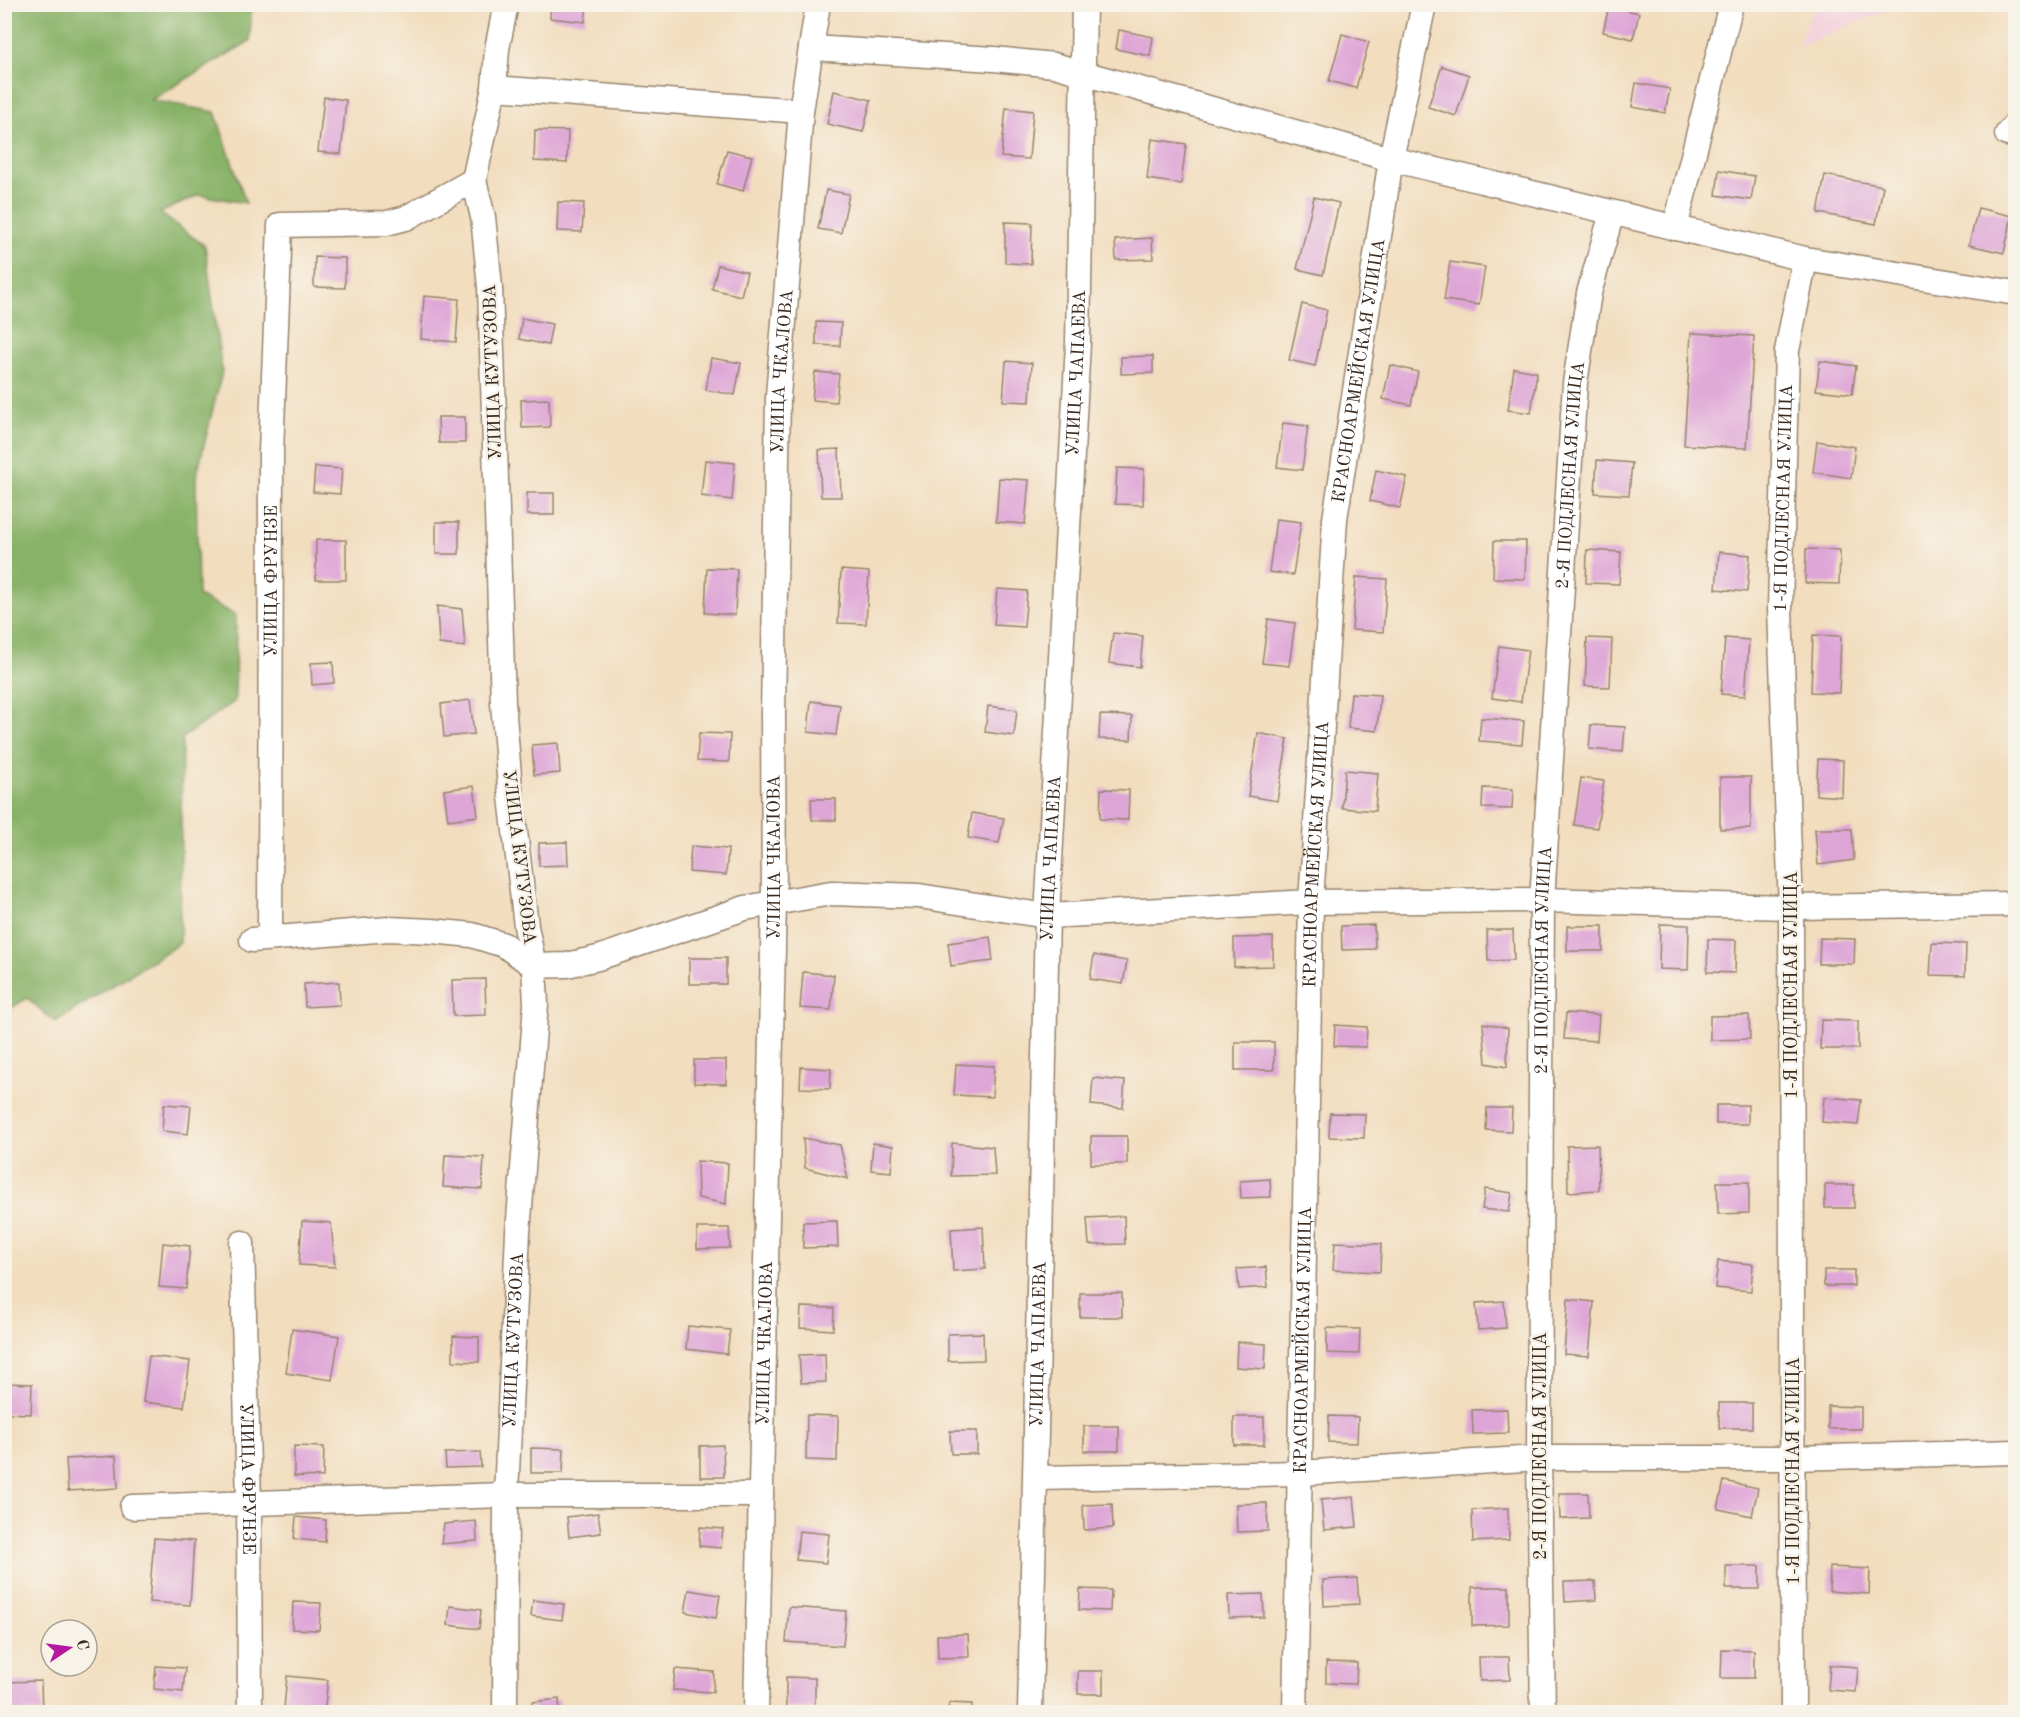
<svg xmlns="http://www.w3.org/2000/svg" width="2020" height="1717" font-family="'Old Standard TT',serif">
  <style>
    .built { fill: #f4cfdc }
    .forest { fill: #88b268; stroke: #626e43; stroke-width: 1.5 }
    .building { fill: #dea5d7 }
    .lines { fill: none; stroke-linecap: round; stroke-linejoin: round }
    .minor-casing { stroke: #96846e; stroke-width: 27 }
    .minor { stroke: #fff; stroke-width: 24 }
    .labels { text-anchor: middle; stroke-width: 5; stroke-linejoin: round; paint-order: stroke }
    .street-label { font-size: 18px; fill: #3b2a1e; stroke: #f7f3e8 }
  </style>
  <rect width="100%" height="100%" fill="#f7f3e8"/>
  <filter id="ink" filterUnits="userSpaceOnUse"><feTurbulence type="fractalNoise" baseFrequency=".0167" numOctaves="2"/><feDisplacementMap in="SourceGraphic" scale="12" xChannelSelector="R" yChannelSelector="G"/><feConvolveMatrix kernelMatrix="1 2 1 2 8 2 1 2 1" color-interpolation-filters="sRGB"/></filter>
  <filter id="wash" filterUnits="userSpaceOnUse"><feTurbulence type="fractalNoise" baseFrequency=".008" numOctaves="4" result="noise"/><feDisplacementMap in="SourceGraphic" scale="24" xChannelSelector="R" yChannelSelector="G"/><feGaussianBlur stdDeviation="1.35" result="paint"/><feColorMatrix in="noise" values="0 0 0 0 0 0 0 0 0 0 0 0 0 0 0 0 0 1.4 0 .05"/><feComposite in="paint" operator="in"/></filter>
  <g filter="url(#wash)">
    <rect width="100%" height="100%" fill="#f2ddbe"/>
    <path class="built" d="M 1815,5 L 1815,4 L 1900,5 L 1797,47 Z"/>
    <path class="forest" d="M 5,4 L 251,5 L 250,41 L 151,100 L 215,112 L 246,203 L 199,195 L 160,213 L 205,246 L 222,372 L 196,478 L 198,596 L 236,615 L 235,701 L 182,738 L 180,943 L 55,1022 L 27,998 L 5,1012 Z"/>
    <g id="blocks">
      <path class="building" d="M 551,4 L 587,4 L 585,22 L 550,18 Z
        M 1609,6 L 1639,13 L 1633,39 L 1603,32 Z
        M 1119,30 L 1153,37 L 1150,56 L 1116,49 Z
        M 1342,34 L 1369,42 L 1356,88 L 1329,81 Z
        M 1442,66 L 1469,75 L 1456,116 L 1428,107 Z
        M 1636,83 L 1670,89 L 1665,113 L 1632,107 Z
        M 834,91 L 871,100 L 863,132 L 827,124 Z
        M 324,97 L 346,100 L 341,154 L 318,152 Z
        M 1006,108 L 1033,111 L 1029,159 L 1001,157 Z
        M 535,130 L 568,131 L 567,163 L 534,161 Z
        M 1152,139 L 1186,144 L 1181,184 L 1147,179 Z
        M 727,150 L 752,156 L 743,191 L 717,184 Z
        M 1719,170 L 1755,176 L 1751,200 L 1716,195 Z
        M 1825,175 L 1883,186 L 1876,224 L 1818,213 Z
        M 826,190 L 849,194 L 841,233 L 818,229 Z
        M 1314,197 L 1339,203 L 1323,275 L 1297,269 Z
        M 558,202 L 584,203 L 582,232 L 557,231 Z
        M 1978,208 L 2012,216 L 2004,253 L 1969,245 Z
        M 1005,222 L 1032,223 L 1031,264 L 1005,263 Z
        M 1152,238 L 1153,259 L 1116,260 L 1115,240 Z
        M 315,257 L 345,258 L 345,288 L 314,287 Z
        M 1450,262 L 1485,267 L 1479,305 L 1444,300 Z
        M 718,265 L 747,272 L 741,296 L 712,289 Z
        M 424,296 L 459,299 L 456,342 L 421,339 Z
        M 1302,304 L 1327,310 L 1315,366 L 1289,360 Z
        M 522,318 L 552,324 L 548,345 L 519,339 Z
        M 816,322 L 841,323 L 840,346 L 816,345 Z
        M 1691,333 L 1754,336 L 1747,448 L 1684,445 Z
        M 1153,356 L 1153,373 L 1121,374 L 1121,357 Z
        M 711,358 L 741,363 L 735,395 L 706,390 Z
        M 1006,361 L 1032,363 L 1030,402 L 1003,401 Z
        M 1820,361 L 1856,366 L 1852,394 L 1816,390 Z
        M 1390,365 L 1418,372 L 1411,405 L 1383,399 Z
        M 1514,368 L 1537,372 L 1531,413 L 1508,410 Z
        M 815,372 L 839,374 L 836,402 L 812,400 Z
        M 549,399 L 550,427 L 522,428 L 521,400 Z
        M 438,417 L 465,417 L 465,443 L 439,443 Z
        M 1283,423 L 1308,426 L 1302,470 L 1277,467 Z
        M 1817,441 L 1855,447 L 1851,478 L 1813,472 Z
        M 839,449 L 841,497 L 821,497 L 819,450 Z
        M 705,460 L 735,463 L 732,500 L 701,496 Z
        M 1597,460 L 1632,463 L 1629,495 L 1595,493 Z
        M 315,467 L 342,469 L 340,494 L 313,492 Z
        M 1117,468 L 1144,469 L 1143,505 L 1115,504 Z
        M 1376,470 L 1407,477 L 1400,508 L 1370,501 Z
        M 999,478 L 1029,480 L 1025,524 L 996,522 Z
        M 527,493 L 554,493 L 554,515 L 527,515 Z
        M 1276,519 L 1301,522 L 1293,575 L 1269,572 Z
        M 436,522 L 459,522 L 459,554 L 436,554 Z
        M 316,540 L 346,540 L 346,580 L 316,580 Z
        M 1494,541 L 1526,541 L 1525,579 L 1493,578 Z
        M 1806,549 L 1840,550 L 1839,584 L 1805,583 Z
        M 1587,550 L 1621,552 L 1619,584 L 1586,583 Z
        M 1719,552 L 1750,555 L 1747,592 L 1716,589 Z
        M 707,568 L 737,569 L 735,615 L 705,613 Z
        M 841,570 L 869,572 L 866,624 L 838,623 Z
        M 1356,577 L 1387,579 L 1383,632 L 1352,630 Z
        M 997,589 L 1027,591 L 1024,627 L 994,625 Z
        M 437,606 L 462,609 L 465,647 L 439,644 Z
        M 1268,619 L 1295,623 L 1289,666 L 1262,663 Z
        M 1113,633 L 1143,636 L 1140,667 L 1109,663 Z
        M 1813,635 L 1841,636 L 1839,693 L 1811,692 Z
        M 1587,638 L 1612,639 L 1610,687 L 1585,686 Z
        M 1725,638 L 1749,640 L 1745,696 L 1721,694 Z
        M 1499,646 L 1528,650 L 1521,702 L 1492,698 Z
        M 333,662 L 334,683 L 312,685 L 311,663 Z
        M 1351,693 L 1380,695 L 1377,731 L 1348,728 Z
        M 470,700 L 474,734 L 444,737 L 441,704 Z
        M 811,701 L 840,705 L 836,735 L 808,732 Z
        M 988,706 L 1017,710 L 1014,736 L 985,732 Z
        M 1100,715 L 1132,716 L 1131,740 L 1099,739 Z
        M 1481,718 L 1524,721 L 1522,744 L 1479,741 Z
        M 1591,725 L 1625,727 L 1623,752 L 1589,749 Z
        M 699,733 L 730,734 L 729,762 L 697,761 Z
        M 1258,733 L 1288,739 L 1277,801 L 1248,796 Z
        M 558,743 L 560,773 L 534,775 L 532,745 Z
        M 1818,759 L 1843,760 L 1842,797 L 1816,795 Z
        M 1345,770 L 1378,773 L 1375,811 L 1342,808 Z
        M 1720,777 L 1751,777 L 1751,829 L 1720,829 Z
        M 1581,778 L 1604,781 L 1597,828 L 1574,825 Z
        M 474,786 L 478,816 L 448,820 L 444,790 Z
        M 1483,788 L 1513,789 L 1512,809 L 1482,808 Z
        M 1101,789 L 1129,790 L 1128,820 L 1100,819 Z
        M 811,799 L 836,799 L 836,820 L 812,820 Z
        M 972,813 L 1004,818 L 999,843 L 968,838 Z
        M 1815,829 L 1852,829 L 1854,860 L 1818,865 Z
        M 567,842 L 568,865 L 539,866 L 539,843 Z
        M 691,846 L 728,849 L 726,875 L 689,872 Z
        M 1660,924 L 1689,925 L 1688,970 L 1659,969 Z
        M 1374,925 L 1375,949 L 1342,950 L 1341,926 Z
        M 1567,926 L 1603,926 L 1603,951 L 1567,951 Z
        M 1487,930 L 1513,930 L 1514,960 L 1488,961 Z
        M 990,937 L 993,961 L 951,966 L 948,943 Z
        M 1273,937 L 1273,966 L 1234,967 L 1234,938 Z
        M 1820,938 L 1855,939 L 1854,964 L 1819,964 Z
        M 1708,939 L 1736,940 L 1735,973 L 1707,972 Z
        M 1932,943 L 1966,944 L 1965,976 L 1930,975 Z
        M 1094,955 L 1127,961 L 1123,984 L 1090,979 Z
        M 689,958 L 726,958 L 726,984 L 689,984 Z
        M 803,972 L 834,975 L 831,1010 L 800,1008 Z
        M 485,979 L 486,1015 L 453,1016 L 452,980 Z
        M 339,982 L 340,1005 L 305,1007 L 304,984 Z
        M 1566,1013 L 1599,1015 L 1597,1041 L 1564,1039 Z
        M 1749,1015 L 1750,1039 L 1710,1040 L 1710,1016 Z
        M 1821,1020 L 1858,1021 L 1858,1049 L 1820,1049 Z
        M 1483,1023 L 1508,1028 L 1507,1067 L 1486,1063 Z
        M 1335,1025 L 1367,1027 L 1366,1047 L 1334,1046 Z
        M 1235,1042 L 1274,1042 L 1274,1070 L 1235,1070 Z
        M 694,1060 L 726,1060 L 726,1084 L 694,1083 Z
        M 956,1064 L 994,1066 L 992,1097 L 954,1095 Z
        M 801,1067 L 831,1069 L 830,1089 L 800,1088 Z
        M 1093,1078 L 1125,1081 L 1123,1108 L 1091,1105 Z
        M 1824,1097 L 1861,1100 L 1858,1125 L 1822,1122 Z
        M 164,1104 L 191,1106 L 188,1134 L 162,1131 Z
        M 1716,1105 L 1748,1105 L 1748,1124 L 1716,1124 Z
        M 1487,1108 L 1512,1108 L 1511,1131 L 1486,1130 Z
        M 1330,1113 L 1365,1114 L 1364,1138 L 1329,1137 Z
        M 1091,1136 L 1127,1136 L 1127,1164 L 1091,1164 Z
        M 803,1138 L 840,1145 L 848,1179 L 805,1168 Z
        M 873,1143 L 893,1146 L 891,1172 L 871,1170 Z
        M 952,1143 L 993,1147 L 995,1175 L 951,1176 Z
        M 1598,1145 L 1599,1190 L 1568,1192 L 1567,1146 Z
        M 445,1155 L 484,1157 L 482,1189 L 443,1187 Z
        M 697,1161 L 728,1163 L 726,1204 L 698,1198 Z
        M 1270,1179 L 1271,1197 L 1241,1198 L 1240,1181 Z
        M 1717,1182 L 1749,1182 L 1749,1213 L 1718,1214 Z
        M 1825,1185 L 1854,1185 L 1854,1208 L 1825,1208 Z
        M 1485,1189 L 1512,1193 L 1509,1212 L 1482,1209 Z
        M 1124,1216 L 1125,1244 L 1089,1245 L 1087,1218 Z
        M 302,1221 L 331,1223 L 335,1267 L 299,1265 Z
        M 837,1221 L 838,1247 L 803,1248 L 803,1222 Z
        M 983,1227 L 985,1269 L 953,1271 L 951,1229 Z
        M 697,1228 L 729,1228 L 730,1248 L 697,1249 Z
        M 1335,1242 L 1381,1244 L 1380,1272 L 1333,1270 Z
        M 163,1243 L 190,1246 L 186,1289 L 159,1287 Z
        M 1718,1261 L 1753,1264 L 1751,1291 L 1715,1288 Z
        M 1266,1267 L 1268,1287 L 1239,1289 L 1237,1269 Z
        M 1824,1270 L 1854,1270 L 1854,1286 L 1824,1286 Z
        M 1080,1293 L 1122,1293 L 1122,1317 L 1080,1317 Z
        M 1568,1299 L 1594,1302 L 1589,1356 L 1564,1354 Z
        M 1504,1301 L 1506,1328 L 1478,1330 L 1476,1303 Z
        M 801,1307 L 834,1308 L 833,1330 L 800,1328 Z
        M 688,1326 L 730,1330 L 727,1354 L 686,1349 Z
        M 1327,1328 L 1360,1329 L 1359,1354 L 1327,1353 Z
        M 292,1329 L 339,1336 L 332,1380 L 286,1373 Z
        M 983,1333 L 984,1360 L 948,1361 L 948,1334 Z
        M 453,1336 L 479,1337 L 479,1362 L 453,1361 Z
        M 1237,1342 L 1266,1344 L 1265,1369 L 1236,1367 Z
        M 825,1354 L 826,1382 L 801,1383 L 799,1355 Z
        M 149,1356 L 190,1361 L 184,1407 L 143,1402 Z
        M 4,1383 L 32,1384 L 31,1414 L 4,1413 Z
        M 1719,1403 L 1752,1403 L 1752,1428 L 1719,1428 Z
        M 1828,1406 L 1861,1407 L 1861,1429 L 1828,1429 Z
        M 1507,1409 L 1508,1433 L 1473,1434 L 1472,1410 Z
        M 807,1415 L 838,1416 L 837,1461 L 806,1460 Z
        M 1329,1416 L 1358,1417 L 1357,1443 L 1328,1442 Z
        M 1234,1417 L 1264,1417 L 1264,1445 L 1234,1445 Z
        M 1084,1426 L 1119,1426 L 1119,1451 L 1084,1451 Z
        M 950,1431 L 977,1431 L 977,1454 L 951,1454 Z
        M 723,1445 L 724,1477 L 700,1477 L 700,1446 Z
        M 294,1446 L 324,1447 L 323,1477 L 294,1476 Z
        M 531,1448 L 564,1449 L 563,1473 L 531,1473 Z
        M 480,1452 L 481,1467 L 446,1468 L 445,1453 Z
        M 116,1456 L 118,1488 L 68,1491 L 66,1459 Z
        M 1724,1481 L 1758,1488 L 1752,1516 L 1718,1509 Z
        M 1559,1493 L 1588,1493 L 1589,1518 L 1560,1519 Z
        M 1354,1497 L 1357,1527 L 1324,1530 L 1321,1500 Z
        M 1267,1503 L 1268,1531 L 1237,1532 L 1236,1504 Z
        M 1112,1504 L 1113,1528 L 1084,1530 L 1083,1505 Z
        M 1508,1508 L 1509,1540 L 1473,1542 L 1472,1510 Z
        M 598,1513 L 601,1533 L 569,1537 L 567,1517 Z
        M 296,1517 L 326,1520 L 325,1542 L 294,1539 Z
        M 476,1521 L 477,1541 L 441,1544 L 444,1524 Z
        M 700,1527 L 723,1529 L 721,1548 L 699,1546 Z
        M 799,1531 L 829,1534 L 826,1563 L 796,1560 Z
        M 154,1538 L 194,1541 L 190,1605 L 149,1602 Z
        M 1726,1566 L 1760,1566 L 1760,1589 L 1726,1589 Z
        M 1830,1567 L 1870,1569 L 1869,1594 L 1829,1591 Z
        M 1357,1578 L 1359,1604 L 1324,1606 L 1323,1580 Z
        M 1595,1581 L 1596,1600 L 1565,1602 L 1564,1582 Z
        M 1472,1587 L 1509,1587 L 1509,1625 L 1472,1626 Z
        M 1080,1589 L 1111,1590 L 1110,1611 L 1079,1610 Z
        M 689,1590 L 720,1595 L 716,1618 L 685,1612 Z
        M 1263,1594 L 1264,1617 L 1229,1618 L 1228,1595 Z
        M 533,1600 L 564,1604 L 562,1620 L 531,1616 Z
        M 293,1602 L 321,1603 L 319,1630 L 292,1629 Z
        M 450,1606 L 481,1610 L 479,1629 L 448,1625 Z
        M 789,1607 L 846,1611 L 843,1646 L 786,1642 Z
        M 968,1634 L 969,1657 L 938,1658 L 937,1635 Z
        M 1722,1649 L 1754,1650 L 1754,1678 L 1721,1678 Z
        M 1479,1657 L 1509,1657 L 1510,1680 L 1480,1681 Z
        M 1326,1662 L 1357,1663 L 1356,1684 L 1326,1683 Z
        M 1830,1665 L 1858,1667 L 1856,1692 L 1828,1690 Z
        M 156,1666 L 185,1668 L 183,1692 L 154,1689 Z
        M 675,1669 L 714,1672 L 713,1692 L 673,1690 Z
        M 1078,1671 L 1103,1671 L 1103,1694 L 1078,1694 Z
        M 287,1676 L 328,1680 L 324,1712 L 284,1708 Z
        M 786,1677 L 815,1678 L 815,1709 L 786,1708 Z
        M 41,1681 L 42,1712 L 4,1712 L 4,1682 Z
        M 559,1699 L 560,1712 L 533,1712 L 532,1702 Z
        M 949,1703 L 972,1704 L 971,1712 L 948,1712 Z"/>
    </g>
  </g>
  <g filter="url(#ink)">
    <use href="#blocks" fill-opacity="0" stroke="#96846e" stroke-width="1.5"/>
    <g class="lines">
      <defs>
        <g id="minor">
          <path d="M 811,48 L 994,59 L 1054,65 L 1391,159 L 1805,259 L 2016,293"/>
          <path d="M 494,88 L 801,111"/>
          <path d="M 2007,134 L 2016,123"/>
          <path d="M 1675,228 L 1731,4"/>
          <path id="s1" d="M 270,938 L 271,452 L 280,225 L 387,223 L 406,218 L 474,180"/>
          <path d="M 252,940 L 389,929 L 432,931 L 472,935 L 504,945 L 534,966 L 567,965 L 598,958 L 745,908 L 831,893 L 919,896 L 1047,916 L 1311,902 L 1542,900 L 1791,907 L 2016,904"/>
          <path id="s2" d="M 242,1243 L 249,1502 L 250,1712"/>
          <path d="M 1036,1478 L 1300,1473 L 1539,1458 L 1792,1458 L 2016,1452"/>
          <path d="M 132,1507 L 506,1495 L 761,1495"/>
          <path id="s3" d="M 505,1712 L 506,1495 L 518,1232 L 536,1004 L 534,966 L 526,926 L 510,788 L 503,703 L 490,287 L 483,217 L 474,180 L 494,88 L 497,49 L 506,4"/>
          <path id="s4" d="M 756,1712 L 774,902 L 773,716 L 778,396 L 801,111 L 818,4"/>
          <path id="s5" d="M 1030,1712 L 1047,916 L 1078,343 L 1084,4"/>
          <path id="s6" d="M 1295,1712 L 1311,902 L 1335,519 L 1391,159 L 1424,4"/>
          <path id="s7" d="M 1543,1712 L 1539,1458 L 1542,900 L 1575,383 L 1589,293 L 1612,213"/>
          <path id="s8" d="M 1793,1712 L 1791,907 L 1780,608 L 1787,351 L 1805,259"/>
        </g>
      </defs>
      <use href="#minor" class="minor-casing"/>
      <use href="#minor" class="minor"/>
    </g>
  </g>
  <g class="labels">
    <g class="street-label">
      <text dy="6" stroke="none"><textPath href="#s6" startOffset="1344">КРАСНОАРМЕЙСКАЯ УЛИЦА</textPath></text>
      <text transform="translate(492 372) rotate(-92)" y="6">УЛИЦА КУТУЗОВА</text>
      <text dy="6" stroke="none"><textPath href="#s4" startOffset="1341">УЛИЦА ЧКАЛОВА</textPath></text>
      <text dy="6" stroke="none"><textPath href="#s5" startOffset="1340">УЛИЦА ЧАПАЕВА</textPath></text>
      <text dy="6" stroke="none"><textPath href="#s7" startOffset="1238">2-Я ПОДЛЕСНАЯ УЛИЦА</textPath></text>
      <text dy="6" stroke="none"><textPath href="#s8" startOffset="1214">1-Я ПОДЛЕСНАЯ УЛИЦА</textPath></text>
      <text dy="6" stroke="none"><textPath href="#s1" startOffset="357">УЛИЦА ФРУНЗЕ</textPath></text>
      <text dy="6" stroke="none"><textPath href="#s6" startOffset="858">КРАСНОАРМЕЙСКАЯ УЛИЦА</textPath></text>
      <text transform="translate(520 857) rotate(83)" y="6">УЛИЦА КУТУЗОВА</text>
      <text dy="6" stroke="none"><textPath href="#s4" startOffset="855">УЛИЦА ЧКАЛОВА</textPath></text>
      <text dy="6" stroke="none"><textPath href="#s5" startOffset="854">УЛИЦА ЧАПАЕВА</textPath></text>
      <text dy="6" stroke="none"><textPath href="#s7" startOffset="752">2-Я ПОДЛЕСНАЯ УЛИЦА</textPath></text>
      <text transform="translate(1791 985) rotate(-90)" y="6">1-Я ПОДЛЕСНАЯ УЛИЦА</text>
      <text dy="6" stroke="none"><textPath href="#s6" startOffset="372">КРАСНОАРМЕЙСКАЯ УЛИЦА</textPath></text>
      <text dy="6" stroke="none"><textPath href="#s3" startOffset="372">УЛИЦА КУТУЗОВА</textPath></text>
      <text dy="6" stroke="none"><textPath href="#s4" startOffset="369">УЛИЦА ЧКАЛОВА</textPath></text>
      <text dy="6" stroke="none"><textPath href="#s5" startOffset="368">УЛИЦА ЧАПАЕВА</textPath></text>
      <text transform="translate(1540 1446) rotate(-90)" y="6">2-Я ПОДЛЕСНАЯ УЛИЦА</text>
      <text transform="translate(1793 1471) rotate(-90)" y="6">1-Я ПОДЛЕСНАЯ УЛИЦА</text>
      <text dy="6" stroke="none"><textPath href="#s2" startOffset="236">УЛИЦА ФРУНЗЕ</textPath></text>
    </g>
  </g>
  <rect width="2020" height="1717" fill="none" stroke="#f7f3e8" stroke-width="24"/>
  <g transform="translate(69 1648) rotate(77)"><circle r="28" fill="#f7f3e8" stroke="#aca397" stroke-width="1.5"/>
  <path d="M0-4.5L10 22L0 15L-10 22Z" fill="#b5179e"/>
  <text y="-9" font-size="16" font-weight="bold" text-anchor="middle" fill="#3b2a1e">С</text>
  </g>
</svg>
